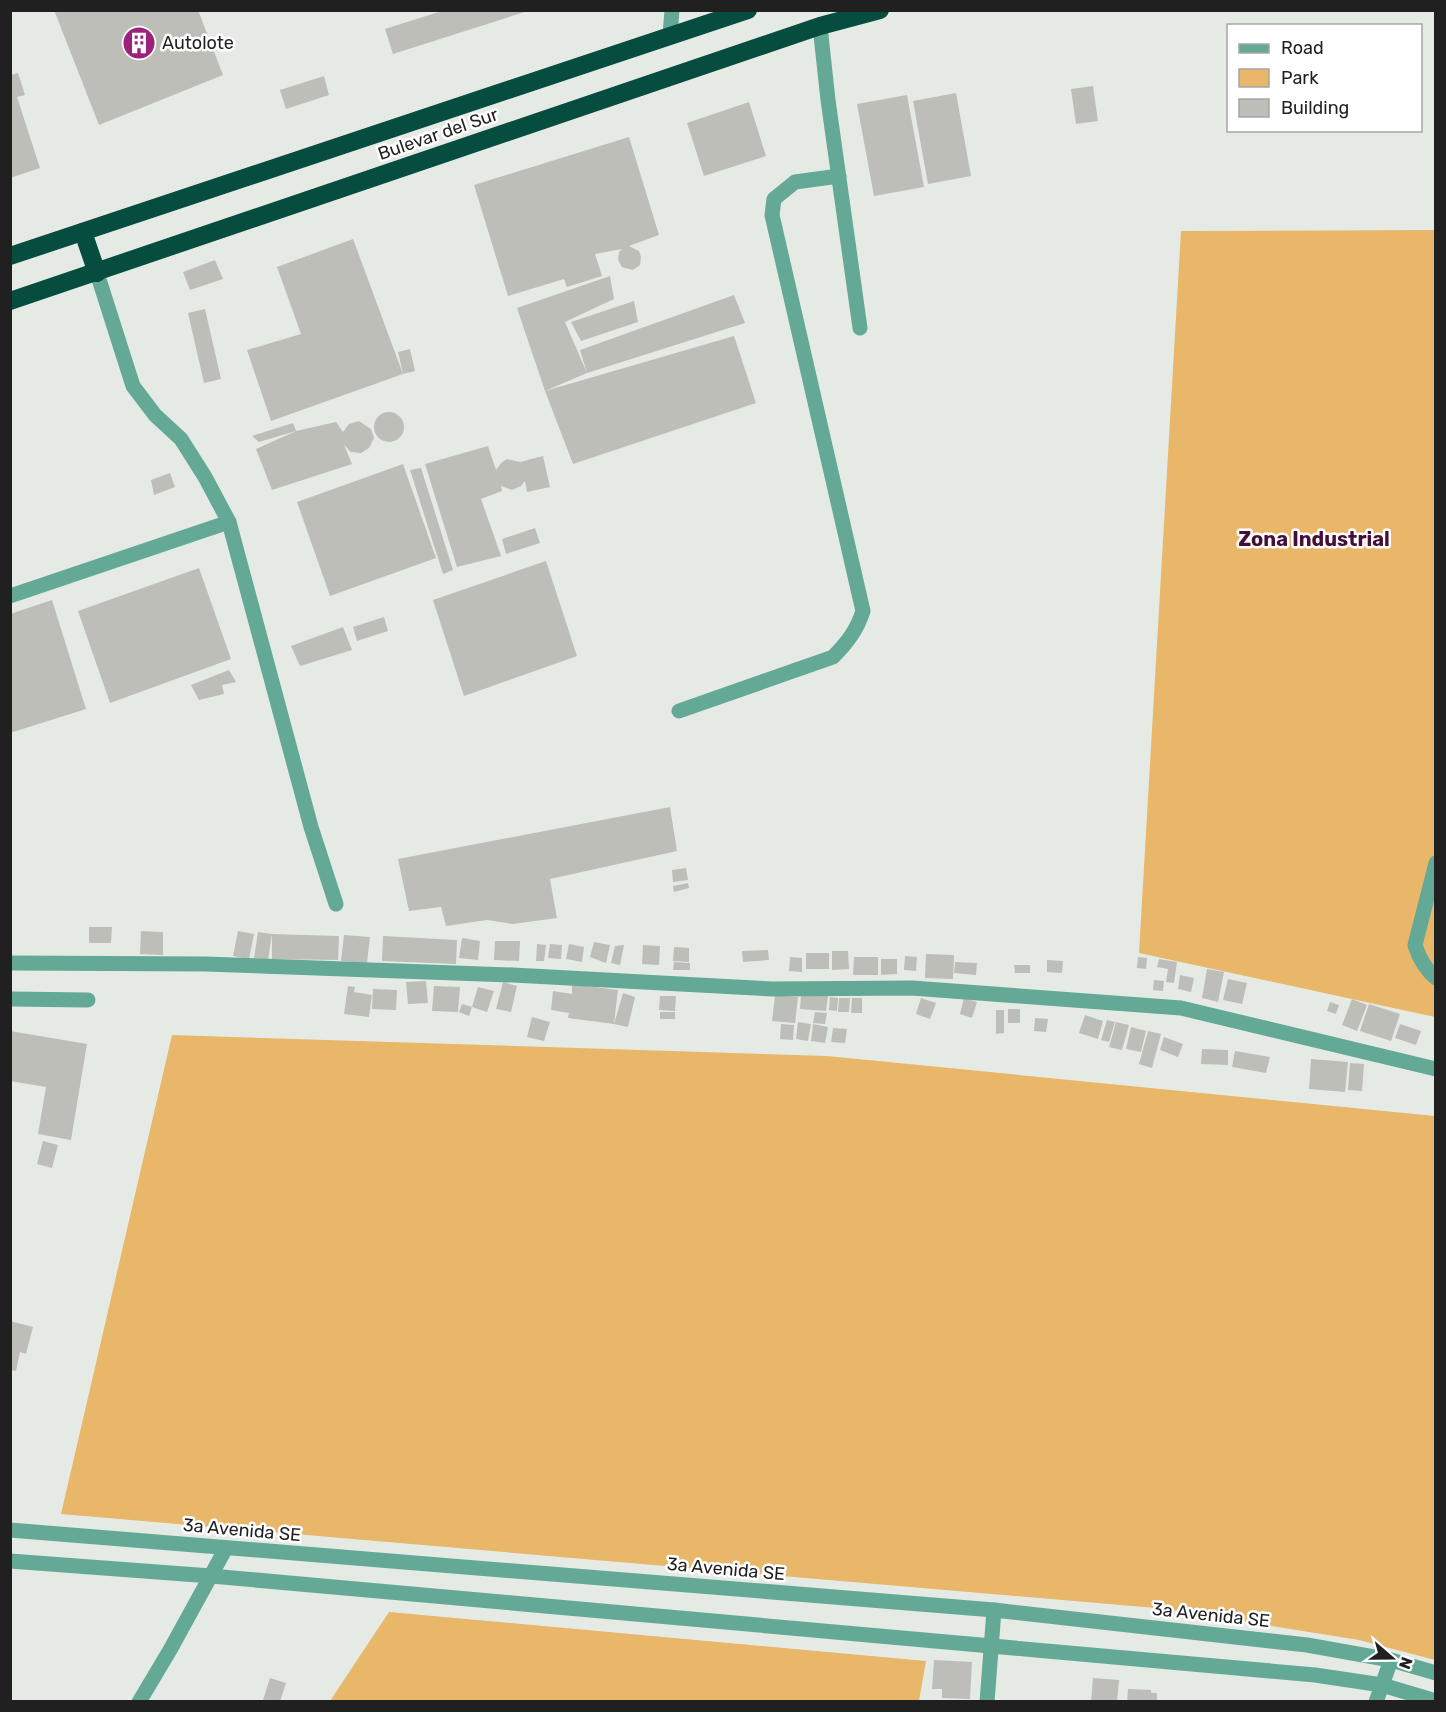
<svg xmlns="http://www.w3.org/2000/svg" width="1446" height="1712" font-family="Rubik,sans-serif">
  <rect width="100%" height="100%" fill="#e6eae5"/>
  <!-- green -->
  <g fill="#e8b769">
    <path d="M1435 230V1017L1139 953 1181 231Z"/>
    <path d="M172 1035 827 1056 1435 1116V1660L1359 1640 1167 1609 61 1514Z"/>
    <path d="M389 1612 926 1661 919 1701H330Z"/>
  </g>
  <!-- building -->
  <g fill="#bebeb8">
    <path d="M54 10H198L223 75 99 125Z"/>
    <path d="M445 10H528V11L393 54 385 29Z"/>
    <path d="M18 73 25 95 17 97 40 168 10 178V75Z"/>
    <path d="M324 76 329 95 286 109 280 90Z"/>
    <path d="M1093 86 1098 121 1076 124 1071 89Z"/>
    <path d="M956 93 971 176 928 184 913 101Z"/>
    <path d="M907 95 924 187 874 196 857 104Z"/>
    <path d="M749 102 766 156 704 176 687 123Z"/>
    <path d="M629 137 659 235 629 246 639 251 641 257 640 265 633 270 622 267 618 260 619 252 622 249 595 254 602 276 567 287 564 279 508 296 474 185Z"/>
    <path d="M353 239 403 374 271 421 247 350 301 334 277 267Z"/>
    <path d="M215 260 223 279 190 290 183 272Z"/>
    <path d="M610 276 614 299 565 322 587 373 580 350 734 295 745 323 587 373 545 391 517 308Z"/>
    <path d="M634 301 638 322 581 341 571 322Z"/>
    <path d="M205 309 221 379 204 383 188 313Z"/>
    <path d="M734 336 756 403 573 464 545 391Z"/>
    <path d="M410 349 415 371 403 374 398 352Z"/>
    <circle cx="389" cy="427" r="15"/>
    <path d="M359 421 371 429 374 438 369 448 361 453 351 452 344 445 352 464 272 490 256 449 296 431 336 422 343 432 349 424Z"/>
    <path d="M293 423 296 431 259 442 252 436Z"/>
    <path d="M488 446 496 470 502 462 507 459 520 462 543 456 550 487 527 492 525 481 521 486 512 490 501 486 502 491 481 499 501 556 457 567 425 464Z"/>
    <path d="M403 464 436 558 330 596 297 502Z"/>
    <path d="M421 468 453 570 443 574 410 470Z"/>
    <path d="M170 473 175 487 154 495 151 480Z"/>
    <path d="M535 528 540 543 506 554 502 539Z"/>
    <path d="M546 561 577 656 464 696 433 600Z"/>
    <path d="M199 568 231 659 110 703 78 611Z"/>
    <path d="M52 600 86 709 10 733V614Z"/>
    <path d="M384 617 388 631 357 641 353 627Z"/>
    <path d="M343 627 352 650 300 666 291 646Z"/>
    <path d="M229 670 236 682 222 685 224 694 199 700 191 685Z"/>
    <path d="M670 807 677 851 550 879 557 918 513 924 487 920 446 926 441 907 409 911 398 859Z"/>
    <path d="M686 868 688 880 673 882 672 870Z"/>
    <path d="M688 883 689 888 674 892 673 886Z"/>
    <path d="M89 927H112L111 943H89Z"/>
    <path d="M141 931 163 932V955L140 954Z"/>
    <path d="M238 931 254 934 249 959 233 956Z"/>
    <path d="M258 932 272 934 268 960 254 958Z"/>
    <path d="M272 934 339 936 338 960 272 959Z"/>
    <path d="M344 935 370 937 367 963 341 961Z"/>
    <path d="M383 936 457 940 456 964 382 961Z"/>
    <path d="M462 938 480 941 478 960 459 958Z"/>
    <path d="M495 941H520L519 961 494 960Z"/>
    <path d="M594 942 610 945 606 963 590 957Z"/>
    <path d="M537 944 546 945 544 961H536Z"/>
    <path d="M550 944 562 945 561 959 548 958Z"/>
    <path d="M569 944 584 947 582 962 566 959Z"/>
    <path d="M624 945 620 965 611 963 615 946Z"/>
    <path d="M643 945 660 946 659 965 642 964Z"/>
    <path d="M674 947 689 948V962L673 961Z"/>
    <path d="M768 950 769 960 743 962 742 951Z"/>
    <path d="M832 951H848L849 969 832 970Z"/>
    <rect x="806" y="953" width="23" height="16"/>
    <path d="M926 954 954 955 953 979 925 978Z"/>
    <path d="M905 956 917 957 916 971 904 970Z"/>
    <path d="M790 957 802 958V972L789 971Z"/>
    <path d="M854 957H878V975H853Z"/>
    <path d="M1138 957 1147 958 1146 969 1137 968Z"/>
    <path d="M881 959H897V974L881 975Z"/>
    <path d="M1159 959 1177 962 1174 983 1166 982 1168 969 1157 967Z"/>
    <path d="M1047 960 1063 961 1062 973 1047 972Z"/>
    <path d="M674 962 690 963V970H673Z"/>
    <path d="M955 962 977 963 976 975 954 973Z"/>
    <path d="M1014 965H1030V973H1015Z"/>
    <path d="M1207 969 1224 972 1218 1002 1202 998Z"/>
    <path d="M1180 975 1194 978 1191 992 1178 989Z"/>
    <path d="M1228 979 1247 983 1242 1004 1223 1000Z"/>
    <path d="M1154 980 1164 981 1163 991 1153 990Z"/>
    <path d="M426 981 428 1003 408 1004 406 982Z"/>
    <path d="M503 982 517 986 511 1012 496 1009Z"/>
    <path d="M572 984 618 990 614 1024 568 1018 569 1013 551 1010 553 991 572 994Z"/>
    <path d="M348 986 355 987 354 992 372 995 369 1017 344 1014Z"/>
    <path d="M434 986 460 987 458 1012 432 1011Z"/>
    <path d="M478 987 494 991 487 1012 472 1007Z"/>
    <path d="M373 989 397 990 396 1010 372 1009Z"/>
    <path d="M623 993 635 997 628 1027 614 1024Z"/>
    <path d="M801 994 828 996 826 1011 800 1009Z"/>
    <path d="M775 995 798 997 795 1023 772 1021Z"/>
    <path d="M660 996H676L675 1011 659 1010Z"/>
    <path d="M830 997 838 998 837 1011 829 1010Z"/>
    <path d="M839 998H850L849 1012H838Z"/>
    <path d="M852 998H862V1013H851Z"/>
    <path d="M921 998 936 1003 930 1019 916 1014Z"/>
    <path d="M964 998 977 1002 972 1018 960 1014Z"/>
    <path d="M1352 999 1367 1005 1357 1031 1342 1025Z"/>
    <path d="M1330 1002 1339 1005 1336 1014 1327 1011Z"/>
    <path d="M462 1004 472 1007 469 1016 459 1012Z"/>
    <path d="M1369 1004 1400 1014 1391 1041 1360 1031Z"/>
    <rect x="1008" y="1009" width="12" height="14"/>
    <path d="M996 1010H1004V1033L996 1034Z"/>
    <rect x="660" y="1012" width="15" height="7"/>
    <path d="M815 1012 827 1013 825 1024 813 1023Z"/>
    <path d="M1085 1015 1103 1021 1098 1039 1079 1033Z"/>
    <path d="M532 1017 550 1022 544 1041 527 1037Z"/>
    <path d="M1035 1018 1048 1019 1046 1032 1034 1031Z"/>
    <path d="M1107 1020 1115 1022 1109 1042 1101 1040Z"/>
    <path d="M798 1022 811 1024 808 1041 796 1039Z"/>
    <path d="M1116 1022 1129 1025 1122 1050 1109 1047Z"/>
    <path d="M781 1024 794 1025 793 1040 780 1039Z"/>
    <path d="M813 1024 828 1027 825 1043 811 1041Z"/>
    <path d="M1400 1024 1421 1031 1416 1045 1395 1038Z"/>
    <path d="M1131 1027 1146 1031 1141 1052 1126 1049Z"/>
    <path d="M833 1028 847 1029 845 1043 831 1042Z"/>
    <path d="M10 1031 87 1044 71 1140 38 1134 46 1087 10 1081Z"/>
    <path d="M1148 1031 1161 1034 1152 1068 1139 1064Z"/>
    <path d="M1164 1037 1183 1044 1178 1057 1160 1050Z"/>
    <path d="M1202 1049 1228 1050V1065L1201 1064Z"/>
    <path d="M1235 1051 1270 1057 1266 1073 1232 1067Z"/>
    <path d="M1311 1059 1348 1062 1345 1092 1309 1089Z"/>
    <path d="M1350 1063 1364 1064 1362 1091 1348 1090Z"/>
    <path d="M43 1141 58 1145 52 1168 37 1164Z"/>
    <path d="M10 1321 33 1327 26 1354 20 1352 16 1371 10 1370Z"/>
    <path d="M934 1660 972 1662 970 1699 942 1698V1689H932Z"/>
    <path d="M270 1678 286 1683 280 1702 263 1700Z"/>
    <path d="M1093 1678 1119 1680 1117 1702H1091Z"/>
    <path d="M1128 1689 1151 1690V1693H1157V1702H1127Z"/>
  </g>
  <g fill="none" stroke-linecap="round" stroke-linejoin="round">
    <!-- minor -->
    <g stroke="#63a996" stroke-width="15">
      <path d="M820 26 828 100 860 328"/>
      <path d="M670 35 672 10"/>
      <path d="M97 273 133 386 155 415 181 439 205 477 229 522 311 827 336 904"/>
      <path d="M10 596 229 522"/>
      <path d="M679 711 833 657C847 643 857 630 863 611L772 215 774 199 795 182 839 176"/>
      <path d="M1436 863 1415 945C1419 958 1425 969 1436 978"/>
      <path d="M10 963 205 964 513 975 772 989 912 988 1181 1008 1436 1069"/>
      <path d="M10 999 88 1000"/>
      <path d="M10 1530 994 1610 1307 1645 1391 1660 1436 1673"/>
      <path d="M10 1561 211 1576 1315 1675 1382 1685 1436 1701"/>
      <path d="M139 1702 170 1650 226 1548"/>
      <path d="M987 1702 994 1610"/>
      <path d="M1376 1702 1391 1660"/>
    </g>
    <!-- highway -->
    <g stroke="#074d3f" stroke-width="18">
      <path d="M83 232 97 273"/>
      <path d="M10 256 748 10"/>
      <path d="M10 301 820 26 880 10"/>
    </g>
  </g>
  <!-- icons -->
  <defs>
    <symbol id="building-disc" viewBox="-11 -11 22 22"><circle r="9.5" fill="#9a227c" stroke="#fff"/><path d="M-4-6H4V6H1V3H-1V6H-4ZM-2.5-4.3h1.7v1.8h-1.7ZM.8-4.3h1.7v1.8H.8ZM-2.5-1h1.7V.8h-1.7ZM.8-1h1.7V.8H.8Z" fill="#fff"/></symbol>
  </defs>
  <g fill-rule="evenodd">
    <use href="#building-disc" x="120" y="24" width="38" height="38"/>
  </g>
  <g text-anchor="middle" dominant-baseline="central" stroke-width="5" stroke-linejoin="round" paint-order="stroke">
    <!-- poi labels -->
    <g font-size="18" fill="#1f201f" stroke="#fff" text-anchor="start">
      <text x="162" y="43">Autolote</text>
    </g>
    <!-- street labels -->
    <g font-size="18" fill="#1f201f" stroke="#fff">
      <text transform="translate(438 134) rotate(-19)">Bulevar del Sur</text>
      <text transform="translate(242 1530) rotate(5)">3a Avenida SE</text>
      <text transform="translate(726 1569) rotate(5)">3a Avenida SE</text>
      <text transform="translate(1211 1615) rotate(6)">3a Avenida SE</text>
    </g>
    <!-- neighbourhood labels -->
    <g font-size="20" font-weight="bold" fill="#470e38" stroke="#fff">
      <text x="1314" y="539">Zona Industrial</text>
    </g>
  </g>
  <!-- border -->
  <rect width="1446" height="1712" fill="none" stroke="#1f201f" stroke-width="24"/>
  <!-- legend -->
  <rect x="1227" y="24" width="195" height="108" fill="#ffffff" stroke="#a5a6a5" stroke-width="1.5"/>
  <rect x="1239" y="44" width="30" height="9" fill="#63a996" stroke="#a5a6a5" stroke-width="1.5"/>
  <text x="1281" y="54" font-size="18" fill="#1f201f">Road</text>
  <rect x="1239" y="69" width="30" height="18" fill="#e8b769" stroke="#a5a6a5" stroke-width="1.5"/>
  <text x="1281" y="84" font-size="18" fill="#1f201f">Park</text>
  <rect x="1239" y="99" width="30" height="18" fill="#bebeb8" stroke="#a5a6a5" stroke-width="1.5"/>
  <text x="1281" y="114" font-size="18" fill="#1f201f">Building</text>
  <!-- north arrow -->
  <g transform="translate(1392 1658) rotate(110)" stroke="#ffffff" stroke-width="4.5" paint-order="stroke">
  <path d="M0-4.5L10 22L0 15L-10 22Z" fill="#1f201f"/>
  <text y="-9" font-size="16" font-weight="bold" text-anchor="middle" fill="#1f201f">N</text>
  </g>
</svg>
